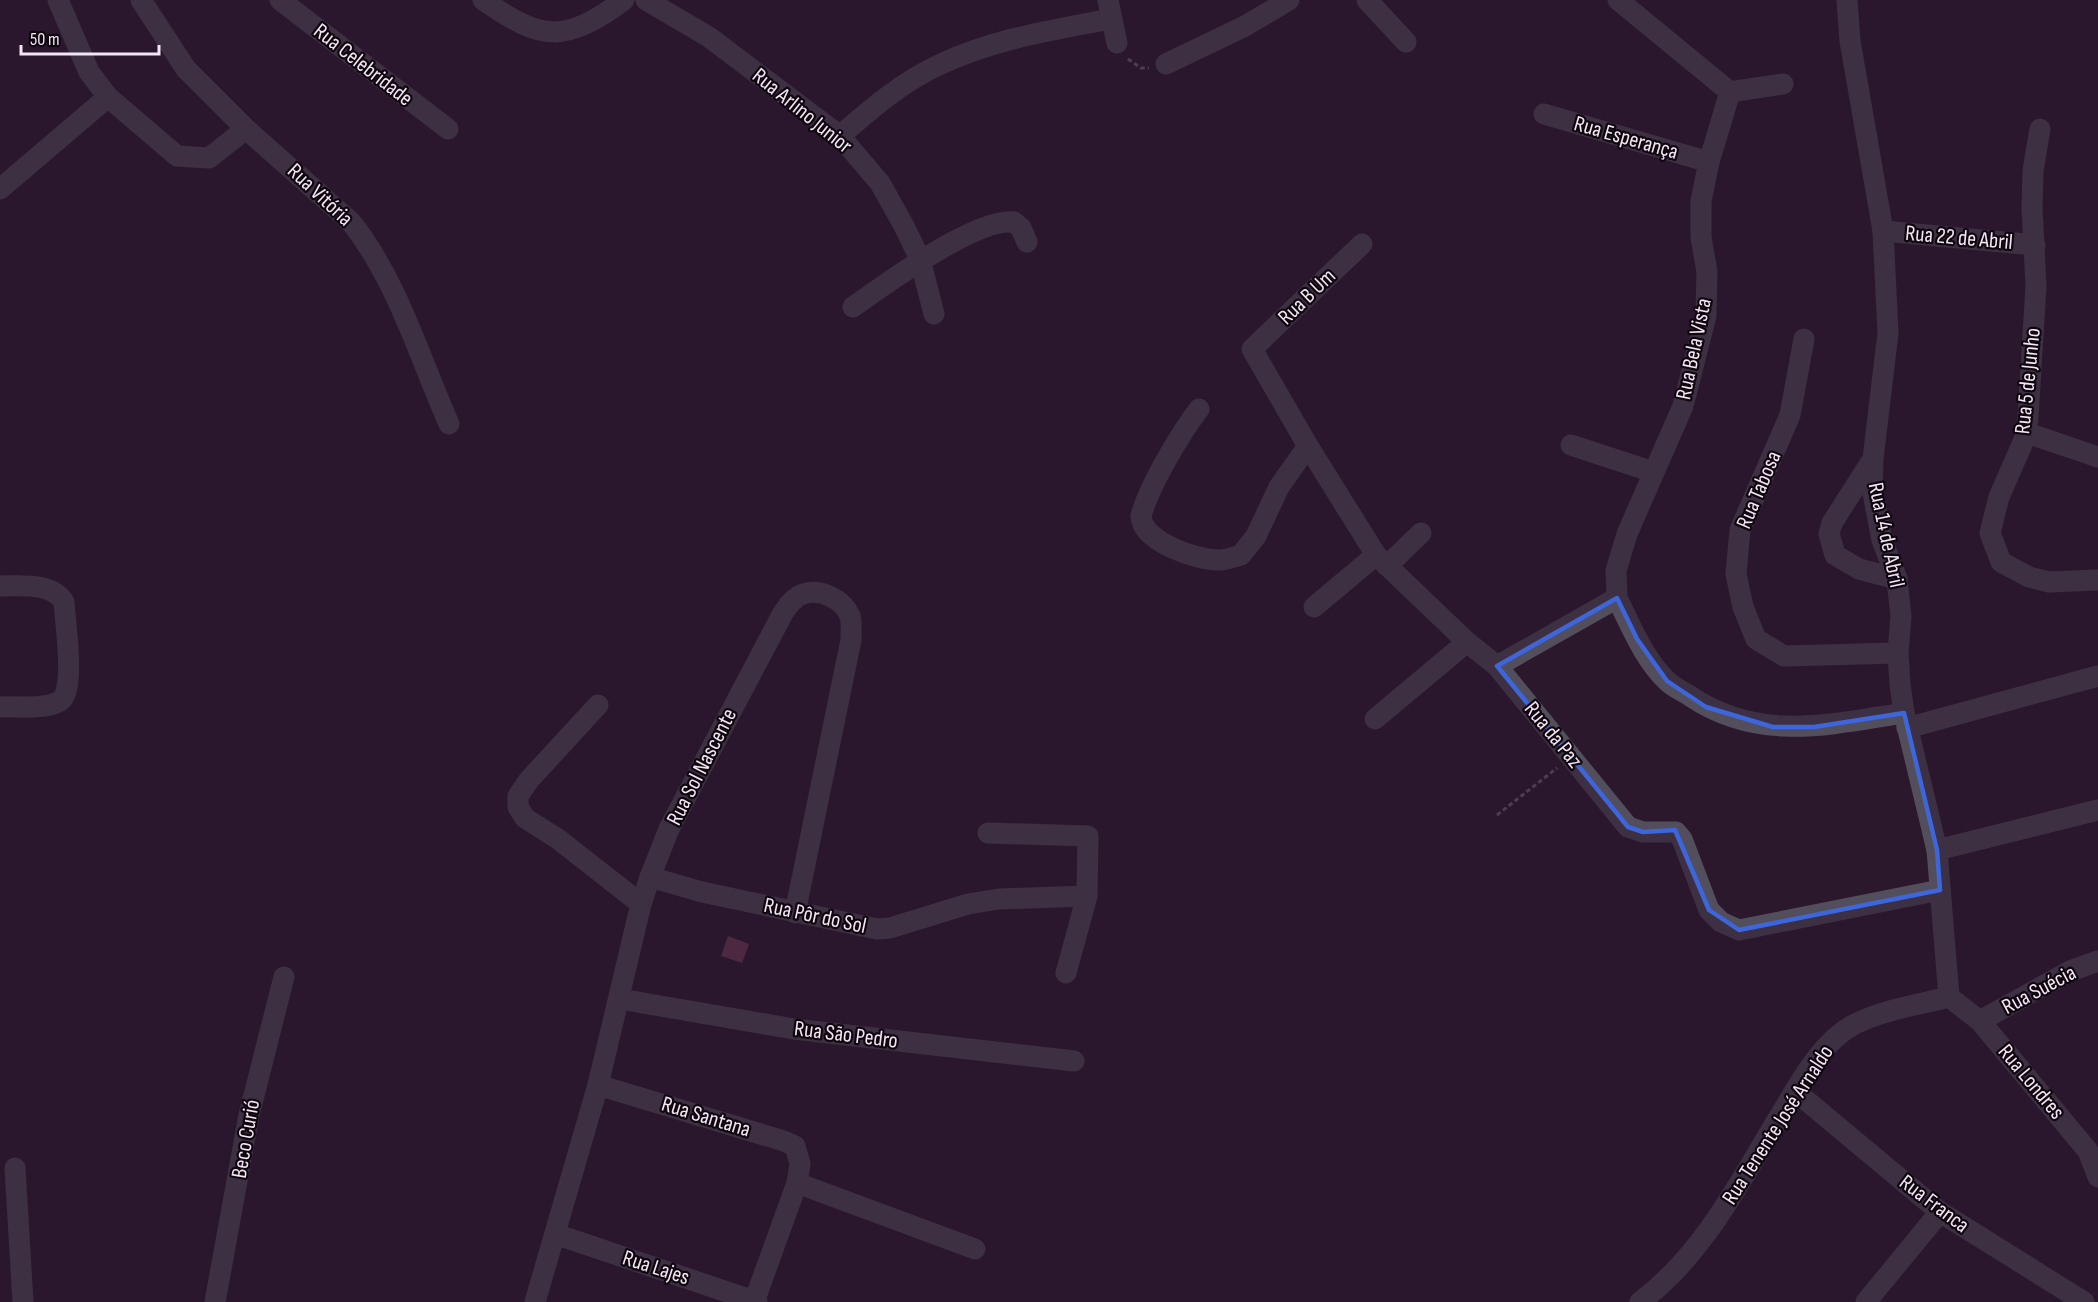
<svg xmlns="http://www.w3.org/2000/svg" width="2098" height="1302" font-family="'Sofia Sans Condensed',sans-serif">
  <rect width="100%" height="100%" fill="#2c182d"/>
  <!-- building -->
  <path fill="#743e58" d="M728 936 749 944 742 963 721 956Z"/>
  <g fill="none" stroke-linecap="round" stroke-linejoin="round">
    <!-- path -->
    <g stroke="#79687a" stroke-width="3" stroke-dasharray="4.5 3" stroke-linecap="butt">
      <path d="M1128 59 1141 68H1149"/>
      <path d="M1497 815 1557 768"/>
    </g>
    <!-- minor -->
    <g stroke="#534e5c" stroke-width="21">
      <path d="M58 0 89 72 108 97 177 156 209 158 246 129"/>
      <path d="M141 0 186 69 246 129 351 222C397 280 419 356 449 424"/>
      <path d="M280 0 448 129"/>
      <path d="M483 0C542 41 564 44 624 0"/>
      <path d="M646 0 709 37 840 136 880 183 904 226 920 259 934 314"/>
      <path d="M1108 0 1117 43"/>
      <path d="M1367 0 1406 42"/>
      <path d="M1618 0 1730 92"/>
      <path d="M1847 0 1850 41 1883 231 1888 333 1873 459 1872 488 1882 540 1897 579 1901 616 1898 653 1900 684 1904 713 1937 850 1949 997"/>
      <path d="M1166 64 1245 26 1289 0"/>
      <path d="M1544 114 1709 162"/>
      <path d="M2040 129 2033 171 2032 208 2036 286 2027 433 1999 497 1990 533 2001 562 2029 577 2049 582 2098 580"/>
      <path d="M840 136C871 109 903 81 941 64 994 39 1053 30 1110 19"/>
      <path d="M0 189 108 97"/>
      <path d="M1883 231 2035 245"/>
      <path d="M1362 244 1252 349 1308 446 1376 555 1467 642 1497 666 1628 827 1643 832H1676L1682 839 1709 910 1721 922 1739 930 1940 890"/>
      <path d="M853 307C885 284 976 218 1014 222L1021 228 1027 242"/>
      <path d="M1804 339 1790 415 1740 530 1736 574 1743 607 1756 639 1784 656 1898 653"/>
      <path d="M1199 409C1180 434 1149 486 1141 516 1142 542 1197 560 1218 560 1226 560 1234 557 1241 555L1256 536 1279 487 1308 446"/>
      <path d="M2027 433 2098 457"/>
      <path d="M1571 445 1653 472"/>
      <path d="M1871 462 1832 523 1829 534 1835 555 1859 569 1897 579"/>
      <path d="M1387 566 1421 533"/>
      <path d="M0 586C20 586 52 582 64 602 65 620 76 692 60 701 44 710 18 706 0 707"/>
      <path d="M1617 598C1631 626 1644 659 1667 681 1673 687 1682 691 1690 696 1758 742 1828 725 1904 713"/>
      <path d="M1314 607 1376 555"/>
      <path d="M1497 666 1617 598 1616 571 1627 534 1683 406 1706 316 1707 272 1701 237V201L1709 162 1730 92 1783 84"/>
      <path d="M598 705 529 780 518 796V807L525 818 558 839 641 904"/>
      <path d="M1375 719 1467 642"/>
      <path d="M1907 728 2098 676"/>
      <path d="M988 833 1088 836 1087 896 1066 973"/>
      <path d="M1937 850 2098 810"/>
      <path d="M650 877 702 892 877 929 890 928 968 904 999 899 1087 896"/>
      <path d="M1949 997 1980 1021 2088 1151 2098 1177"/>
      <path d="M620 999 794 1029 1074 1061"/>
      <path d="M1980 1021 2070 971 2098 961"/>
      <path d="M598 1085 784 1141 795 1146 800 1164 797 1183 754 1302"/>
      <path d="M1795 1091 1940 1212 2084 1302"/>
      <path d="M15 1168 23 1302"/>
      <path d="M797 1183 975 1249"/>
      <path d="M555 1234 757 1302"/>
      <path d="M215 1302 249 1115 284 977"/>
      <path d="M535 1302 598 1085 641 904 650 877 669 829 783 613C788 605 794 597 803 594 820 588 843 599 850 616 852 623 851 632 851 640L795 913"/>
      <path d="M1640 1302C1703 1255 1739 1183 1779 1117 1799 1085 1819 1044 1853 1025 1882 1010 1917 1005 1949 997"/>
      <path d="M1866 1302 1940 1212"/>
    </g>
  </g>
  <!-- marked area -->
  <path d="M0 0H2098V1302H0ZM1617 598 1637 639 1667 681 1706 707 1773 727H1814L1904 713 1937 850 1940 890 1739 930 1709 910 1675 830 1643 832 1628 827 1497 666Z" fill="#2c182d" fill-opacity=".55" fill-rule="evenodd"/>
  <path fill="none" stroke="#3d65dc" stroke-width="4.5" stroke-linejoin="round" d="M1617 598 1637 639 1667 681 1706 707 1773 727H1814L1904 713 1937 850 1940 890 1739 930 1709 910 1675 830 1643 832 1628 827 1497 666Z"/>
  <g text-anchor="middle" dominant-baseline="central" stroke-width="4.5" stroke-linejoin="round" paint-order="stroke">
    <!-- street labels -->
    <g font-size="22" fill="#f3e5f3" stroke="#0f0710">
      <text transform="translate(363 65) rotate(38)">Rua Celebridade</text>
      <text transform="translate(802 111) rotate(39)">Rua Arlino Junior</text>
      <text transform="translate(1626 138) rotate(16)">Rua Esperança</text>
      <text transform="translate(320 195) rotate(43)">Rua Vitória</text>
      <text transform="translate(1959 238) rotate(5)">Rua 22 de Abril</text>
      <text transform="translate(1307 297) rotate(-44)">Rua B Um</text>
      <text transform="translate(1694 349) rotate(-78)">Rua Bela Vista</text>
      <text transform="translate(2028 381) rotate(-84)">Rua 5 de Junho</text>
      <text transform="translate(1759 490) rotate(-67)">Rua Tabosa</text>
      <text transform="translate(1886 535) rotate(78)">Rua 14 de Abril</text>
      <text transform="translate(1553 735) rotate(51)">Rua da Paz</text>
      <text transform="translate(702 767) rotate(-63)">Rua Sol Nascente</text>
      <text transform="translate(815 916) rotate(12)">Rua Pôr do Sol</text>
      <text transform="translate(2039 990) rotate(-28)">Rua Suécia</text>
      <text transform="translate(846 1035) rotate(7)">Rua São Pedro</text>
      <text transform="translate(2031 1082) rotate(50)">Rua Londres</text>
      <text transform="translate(706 1117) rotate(17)">Rua Santana</text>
      <text transform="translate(1778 1125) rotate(-57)">Rua Tenente José Arnaldo</text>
      <text transform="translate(246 1139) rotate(-80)">Beco Curió</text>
      <text transform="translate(1934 1204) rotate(37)">Rua Franca</text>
      <text transform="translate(656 1268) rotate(18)">Rua Lajes</text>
    </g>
  </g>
  <!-- scale -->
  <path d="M21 45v9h138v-9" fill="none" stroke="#f3e5f3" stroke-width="3"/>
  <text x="30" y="45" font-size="18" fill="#f3e5f3" stroke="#0f0710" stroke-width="4.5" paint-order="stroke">50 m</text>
</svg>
